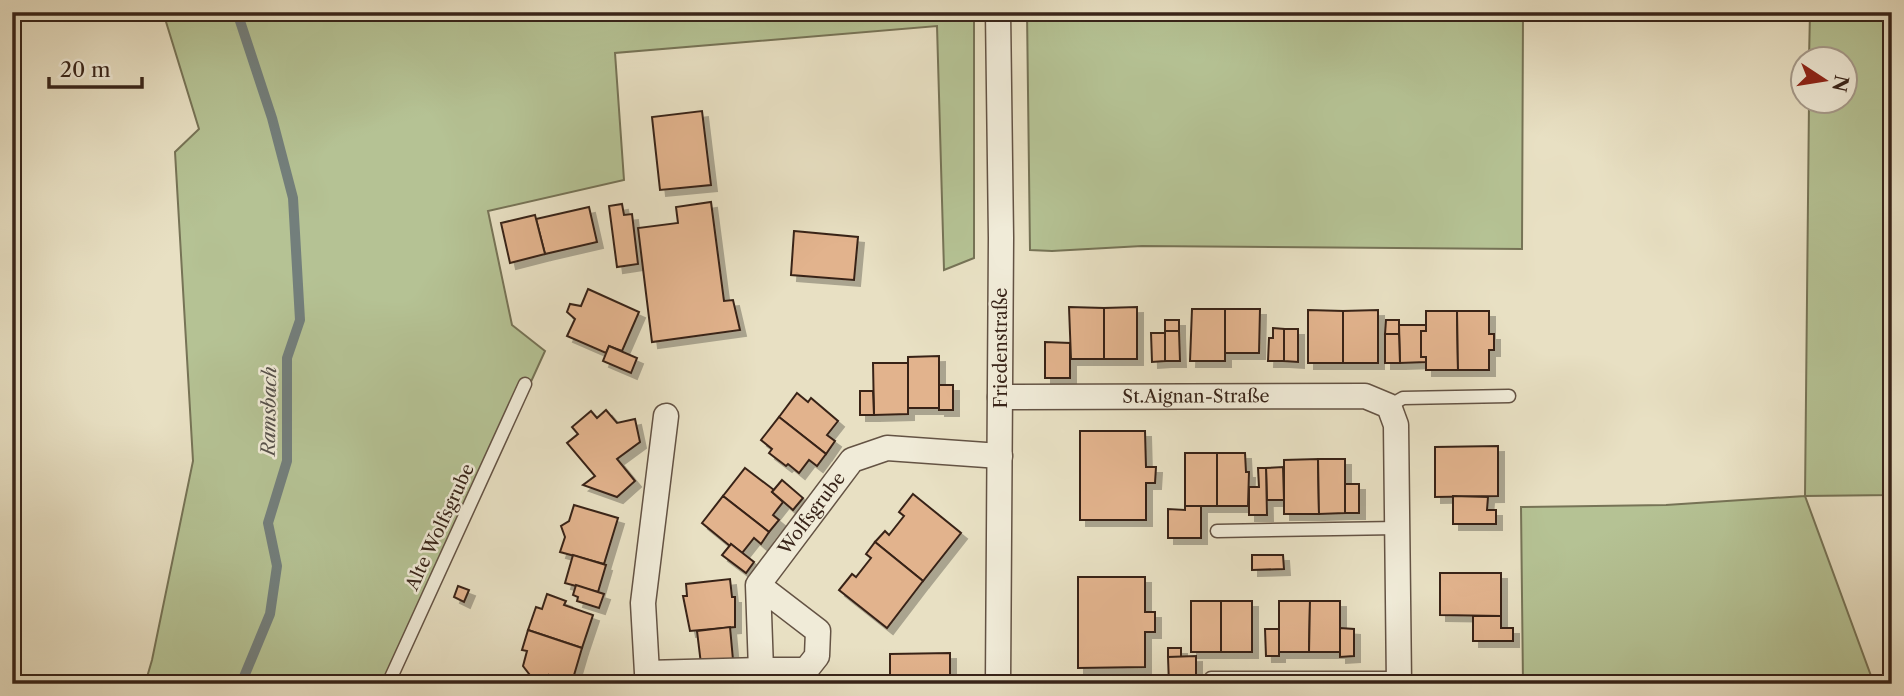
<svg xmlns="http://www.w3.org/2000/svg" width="1904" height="696" font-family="'Libre Caslon Text',serif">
  <defs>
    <filter id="shadow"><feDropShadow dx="6" dy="6" stdDeviation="0" flood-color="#0004"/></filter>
  </defs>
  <rect width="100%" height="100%" fill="#e8e0c3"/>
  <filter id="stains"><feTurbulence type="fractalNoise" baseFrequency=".00286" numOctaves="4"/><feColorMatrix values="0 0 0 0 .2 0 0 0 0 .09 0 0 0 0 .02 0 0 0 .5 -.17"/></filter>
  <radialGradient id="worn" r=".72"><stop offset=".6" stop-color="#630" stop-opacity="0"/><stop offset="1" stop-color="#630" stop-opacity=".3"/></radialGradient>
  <!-- green -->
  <g fill="#b5c294" stroke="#767356" stroke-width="2">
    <path d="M163 12H974V258L944 270 937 26 615 53 624 180 488 211 512 325 545 351 393 684H145L152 660 193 461 175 152 199 129Z"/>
    <path d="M1027 12H1523L1522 249 1142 246 1052 251 1030 250Z"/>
    <path d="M1810 12H1892V495L1805 496 1874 684H1523L1521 507 1666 505 1805 496 1809 102H1844V60L1809 59Z"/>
  </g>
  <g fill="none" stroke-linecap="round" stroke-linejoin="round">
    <!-- stream -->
    <path stroke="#737f7c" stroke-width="10" d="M237 12 272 118 293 198 300 320 287 358V461L268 523 277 566 270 614 241 684"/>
  </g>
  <!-- building -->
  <g fill="#e2b38d" stroke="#382419" stroke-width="2" filter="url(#shadow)">
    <path d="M702 111 711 185 660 190 652 117Z"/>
    <path d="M711 202 724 301 733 300 740 330 652 342 638 228 678 223 676 207Z"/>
    <path d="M622 204 624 215 632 214 638 264 617 267 609 206Z"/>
    <path d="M589 207 597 242 545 254 536 219Z"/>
    <path d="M535 215 545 254 510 263 501 223Z"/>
    <path d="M794 231 858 237 854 280 791 275Z"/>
    <path d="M588 289 639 312 622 351 609 346 606 353 567 336 575 319 567 312 570 304 581 306Z"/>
    <path d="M1069 307 1104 308V359H1071Z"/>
    <path d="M1137 307V359H1104V308Z"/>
    <path d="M1192 309H1225V361H1190Z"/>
    <path d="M1225 309H1260L1259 353H1225Z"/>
    <path d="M1308 310 1343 311V363H1308Z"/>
    <path d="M1378 310V363H1343V311Z"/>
    <path d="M1426 311H1457L1458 370H1426V357H1421V331H1426Z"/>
    <path d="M1457 311H1489V334H1494V350H1489V370H1458Z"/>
    <rect x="1165" y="320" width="14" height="11"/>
    <path d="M1386 320H1399V334H1385Z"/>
    <path d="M1399 325H1426V331H1421V357H1426V362L1400 363Z"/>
    <path d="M1273 328 1284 329V361H1268L1269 338H1273Z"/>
    <path d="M1284 329H1298V362L1284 361Z"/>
    <path d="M1165 331H1179L1180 361H1165Z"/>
    <path d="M1151 333H1165V361L1152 362Z"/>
    <path d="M1385 334H1399L1400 363H1385Z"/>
    <path d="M1045 342 1070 343V378H1045Z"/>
    <path d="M609 346 637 358 631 373 603 361Z"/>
    <path d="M939 356V408H908V357Z"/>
    <path d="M873 363H908V414L874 415Z"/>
    <rect x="939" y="385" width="14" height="25"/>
    <path d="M860 391H873L874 415H860Z"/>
    <path d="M797 393 808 402 811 398 838 421 827 435 835 441 826 454 779 417Z"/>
    <path d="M606 410 617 423 635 419 640 442 617 459 635 481 617 497 583 485 595 476 567 443 578 434 572 427 591 411 597 418Z"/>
    <path d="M779 417 826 454 817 466 809 460 799 473 788 464 786 466 769 453 772 449 761 440Z"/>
    <path d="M1080 431H1145L1146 467H1156L1155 483H1146V520H1080Z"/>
    <path d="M1498 446V496L1435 497V447Z"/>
    <rect x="1185" y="453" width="32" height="53"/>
    <path d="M1217 453H1245L1246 472H1249L1248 506H1217Z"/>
    <path d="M1318 459 1319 514H1284V460Z"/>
    <path d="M1318 459H1345V513L1319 514Z"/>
    <path d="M1283 467 1284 500H1267L1266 468Z"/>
    <path d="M745 468 774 490 772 492 783 502 773 515 779 520 769 532 723 496Z"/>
    <path d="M1258 468H1266L1267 515H1249V487H1259Z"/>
    <path d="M782 480 803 498 793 510 772 492Z"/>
    <rect x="1345" y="484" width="14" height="29"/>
    <path d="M913 494 961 533 923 581 875 542 885 531 889 535 904 516 899 512Z"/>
    <path d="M723 496 769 532 761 544 754 538 742 553 731 544 730 546 702 523Z"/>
    <path d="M1453 496 1488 497 1487 510H1496V524H1453Z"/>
    <path d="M574 505 618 518 604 564 560 552 565 537 561 526 569 521Z"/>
    <path d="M1185 506H1201V538H1168V509L1185 510Z"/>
    <path d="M875 542 923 581 887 628 839 590 852 574 856 577 871 558 866 554Z"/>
    <path d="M731 544 754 562 746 573 722 555Z"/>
    <path d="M573 555 606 565 598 592 565 583Z"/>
    <path d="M1252 555H1283L1284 569 1252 570Z"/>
    <path d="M1440 573H1501V616L1440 615Z"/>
    <path d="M1078 577H1145V612H1155V632H1145V667L1078 668Z"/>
    <path d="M730 579 732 597H735V627L690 631 683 596H687L686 584Z"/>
    <path d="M576 585 604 594 599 608 577 601 578 597 573 595Z"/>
    <path d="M458 586 469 590 464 602 454 597Z"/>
    <path d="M547 594 566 601 564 605 593 615 582 648 528 630 536 607 542 609Z"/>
    <rect x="1191" y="601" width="30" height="51"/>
    <rect x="1221" y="601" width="31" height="51"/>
    <path d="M1279 601H1310L1309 652H1279Z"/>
    <path d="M1310 601H1340V652H1309Z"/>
    <path d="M1473 616H1501V628H1513V641H1473Z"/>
    <path d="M730 627 733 660 701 664 697 631Z"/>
    <path d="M1340 628 1354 629V656L1340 657Z"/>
    <path d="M1265 629H1279V656H1266Z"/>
    <path d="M528 630 582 648 572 682 549 675 546 680 533 679 523 666 527 651 522 650Z"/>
    <rect x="1168" y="648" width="13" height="9"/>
    <path d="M950 653V684H896L897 676H890V654Z"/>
    <path d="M1196 656V684H1169L1168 657Z"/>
    <path d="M549 675 575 683V684H545Z"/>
  </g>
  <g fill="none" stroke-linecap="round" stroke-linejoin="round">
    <defs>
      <g id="lane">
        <path d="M1389 406 1403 398 1509 396"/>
        <path d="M1217 531 1398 528"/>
        <path d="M1211 678H1399"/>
        <path d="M388 684 525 384"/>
      </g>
      <g id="street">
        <path d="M998 12 1001 238 998 684"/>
        <path id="s1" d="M1000 397 1365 396 1389 406 1396 425 1399 684"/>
        <path d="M666 416 643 603 647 673 761 670"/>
        <path id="s2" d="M758 585 818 631 817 656 806 670H761L758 585 852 460 887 448 1000 456"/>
      </g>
    </defs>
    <!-- lane casing -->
    <use href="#lane" stroke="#645344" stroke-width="15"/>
    <!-- street casing -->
    <use href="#street" stroke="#645344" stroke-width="27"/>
    <!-- lane -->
    <use href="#lane" stroke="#f0ebd8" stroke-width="12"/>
    <!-- street -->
    <use href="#street" stroke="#f0ebd8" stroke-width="24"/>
  </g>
  <g text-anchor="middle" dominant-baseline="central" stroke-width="5" stroke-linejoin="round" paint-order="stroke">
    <!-- street labels -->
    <g font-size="18" fill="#382419" stroke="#f0ebd8">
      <text transform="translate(1001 348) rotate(-90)">Friedenstraße</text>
      <text stroke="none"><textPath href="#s1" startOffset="196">St.Aignan-Straße</textPath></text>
      <text stroke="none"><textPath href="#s2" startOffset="338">Wolfsgrube</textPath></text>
      <text transform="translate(440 527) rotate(-65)">Alte Wolfsgrube</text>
    </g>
    <!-- water labels -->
    <g font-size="19" font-style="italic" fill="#56514b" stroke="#f0ebd8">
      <text transform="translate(269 411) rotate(-89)">Ramsbach</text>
    </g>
  </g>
  <!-- margin -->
  <rect width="1904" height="696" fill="none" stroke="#e8e0c3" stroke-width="42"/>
  <rect x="14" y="14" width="1876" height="668" fill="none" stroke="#382419" stroke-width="3.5"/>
  <rect x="21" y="21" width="1862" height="654" fill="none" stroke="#382419" stroke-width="2"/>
  <!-- north arrow -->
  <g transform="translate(1824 80) rotate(102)"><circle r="33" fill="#f0ebd8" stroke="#a69b8c" stroke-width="2"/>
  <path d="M0-5L12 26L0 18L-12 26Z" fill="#8f2418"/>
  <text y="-10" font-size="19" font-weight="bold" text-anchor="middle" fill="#382419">N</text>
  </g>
  <!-- scale -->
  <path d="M49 77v10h93v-10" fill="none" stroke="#382419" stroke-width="3.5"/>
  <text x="60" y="77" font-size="21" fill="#382419" stroke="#f0ebd8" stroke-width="5" paint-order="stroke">20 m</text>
  <rect width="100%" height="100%" filter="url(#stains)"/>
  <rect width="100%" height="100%" fill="url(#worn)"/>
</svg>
